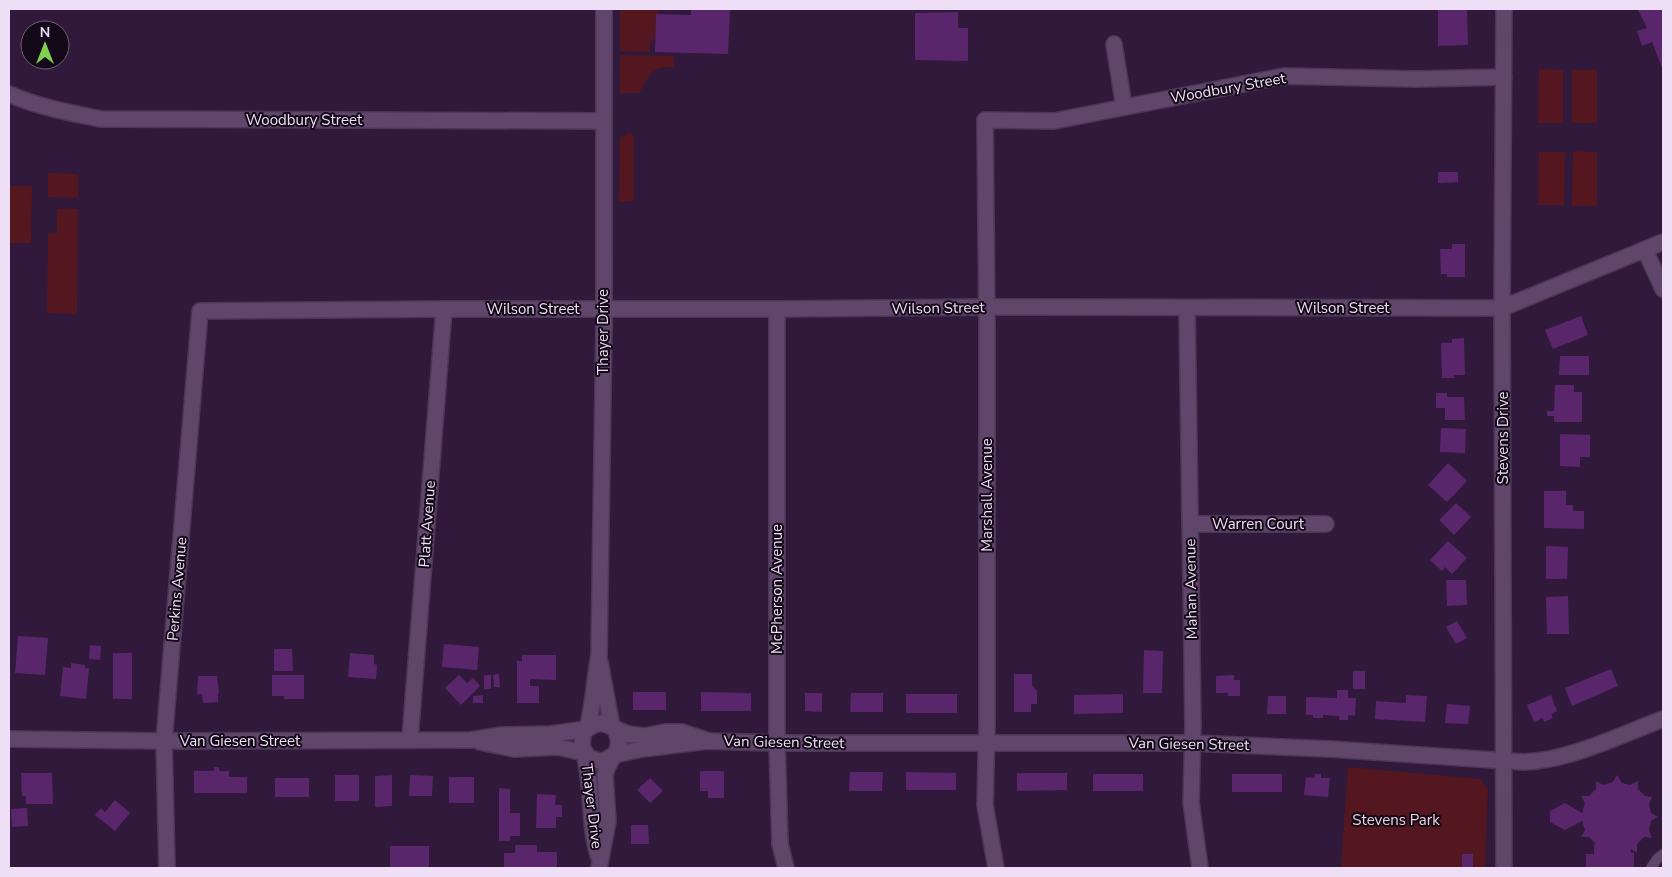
<svg xmlns="http://www.w3.org/2000/svg" width="1672" height="877" font-family="'Nunito Sans',sans-serif">
  <rect width="100%" height="100%" fill="#31193b"/>
  <!-- green -->
  <g fill="#541720">
    <path d="M620 9H659V14H656L655 38 650 42V52L620 51Z"/>
    <path d="M620 55 674 56V67C650 67 651 74 639 93H620Z"/>
    <path d="M1539 69 1563 70V123H1538Z"/>
    <rect x="1572" y="70" width="25" height="53"/>
    <path d="M629 133 632 134 634 137V199L633 201 619 202 620 138Z"/>
    <path d="M1573 151 1597 152V206H1572Z"/>
    <path d="M1539 152H1565L1564 205H1538Z"/>
    <path d="M48 173 78 174V198L48 197Z"/>
    <path d="M9 186H32L31 243H9Z"/>
    <path d="M57 209H78L77 314 47 313 48 233H57Z"/>
    <path d="M1348 767 1480 779 1488 789 1485 868H1338H1341Z"/>
  </g>
  <!-- building -->
  <g fill="#59266c">
    <path d="M691 9H730L728 54 655 52 656 14 691 15Z"/>
    <path d="M1438 9H1467L1468 45 1438 46Z"/>
    <path d="M1640 9H1663V70L1652 42 1642 46 1637 31 1647 28 1638 10Z"/>
    <path d="M958 12V28H968V61L915 60V13Z"/>
    <path d="M1438 172H1458V182L1438 183Z"/>
    <path d="M1452 244H1465V277H1447V274H1441L1440 249H1452Z"/>
    <path d="M1581 316 1588 335 1553 349 1545 330Z"/>
    <path d="M1464 338 1465 375H1454V378H1442L1441 343H1452V339Z"/>
    <path d="M1560 356H1589V375H1559Z"/>
    <path d="M1555 385H1574V392H1582V422H1554V416H1547V411H1554Z"/>
    <path d="M1436 393H1447V397H1464L1465 420H1445V408H1436Z"/>
    <path d="M1441 428 1466 429 1465 453 1440 452Z"/>
    <path d="M1560 434 1590 435V457H1580V467L1560 466Z"/>
    <path d="M1448 463 1467 481 1447 502 1428 485Z"/>
    <path d="M1544 491H1566V505H1573V511H1584V529L1544 528Z"/>
    <path d="M1456 503 1471 517 1454 535 1439 520Z"/>
    <path d="M1448 541 1467 558 1452 574 1445 567 1442 571 1430 560Z"/>
    <path d="M1546 546 1568 547 1567 579H1546Z"/>
    <path d="M1446 580H1466L1467 605 1447 606Z"/>
    <path d="M1568 596 1569 634H1547L1546 597Z"/>
    <path d="M1457 621 1467 638 1456 644 1446 627Z"/>
    <path d="M18 636 48 638 45 675 15 673Z"/>
    <path d="M444 644 479 647 477 670 442 667Z"/>
    <path d="M90 645 101 646 100 660 89 659Z"/>
    <path d="M274 649H292L293 671H274Z"/>
    <path d="M1144 650 1163 651 1162 693H1143Z"/>
    <rect x="113" y="653" width="19" height="46"/>
    <path d="M350 653 374 655V664L377 665 376 679 348 677Z"/>
    <path d="M522 655H556V680L530 679V686H539V703H517V661H522Z"/>
    <path d="M71 663 85 665V668H89L86 699 60 696 63 667 71 668Z"/>
    <path d="M1611 669 1618 686 1572 706 1565 688Z"/>
    <rect x="1353" y="671" width="12" height="18"/>
    <path d="M499 674 500 687H494L493 675Z"/>
    <path d="M1014 674H1032V685L1037 691V704H1031V712H1014Z"/>
    <path d="M272 675H304V699H284V696H272Z"/>
    <path d="M459 675 467 683 473 678 480 686 461 705 445 688Z"/>
    <rect x="484" y="675" width="7" height="14"/>
    <path d="M1234 675V680H1240V696H1228V693H1216V676Z"/>
    <path d="M198 676H217L219 693H218V702L203 703 202 694H197Z"/>
    <path d="M1337 690H1348V698H1356L1355 716 1348 715V720H1339V716L1323 715V718H1313V715H1306V697L1337 698Z"/>
    <rect x="633" y="692" width="33" height="18"/>
    <path d="M701 692 751 693V711H701Z"/>
    <path d="M805 693H822V712L805 711Z"/>
    <path d="M851 693H883V712H850Z"/>
    <rect x="906" y="694" width="51" height="19"/>
    <path d="M1123 694V713L1074 714V695Z"/>
    <path d="M483 695V703H473V696Z"/>
    <path d="M1406 695 1427 696 1425 722 1375 719 1376 701 1406 703Z"/>
    <path d="M1551 695 1557 711 1551 714 1553 718 1544 722 1543 718 1534 722 1527 705Z"/>
    <path d="M1268 696H1286V714H1267Z"/>
    <path d="M1447 704 1470 706 1468 724 1445 723Z"/>
    <path d="M214 767H219V771H229V777H247V793H194V771H214Z"/>
    <path d="M700 771H724V798H708V791H700Z"/>
    <path d="M850 772H883L882 791H849Z"/>
    <path d="M906 772 956 773V790H906Z"/>
    <path d="M21 773H52L53 804H26V796H22Z"/>
    <path d="M1017 773H1067V790L1017 791Z"/>
    <rect x="1093" y="774" width="50" height="17"/>
    <rect x="1232" y="774" width="50" height="18"/>
    <path d="M1315 774H1321V778H1330L1328 797 1304 795 1306 777 1314 778Z"/>
    <rect x="335" y="775" width="24" height="26"/>
    <path d="M392 775V806L375 807V776Z"/>
    <path d="M410 775 433 776 432 796H409Z"/>
    <path d="M1617 775 1622 783 1630 785 1638 781V789L1645 796 1652 797 1649 804 1651 813 1658 817 1651 821 1649 830 1652 838 1644 837 1637 844V853L1631 849V853H1634V867H1586V854H1594V844H1596L1589 837H1581L1585 830 1582 821 1565 830 1550 822V811L1565 803 1582 813 1585 803 1581 796H1589L1596 789V781L1603 785 1613 782Z"/>
    <rect x="449" y="777" width="25" height="26"/>
    <rect x="275" y="778" width="34" height="19"/>
    <path d="M650 778 663 791 650 803 637 790Z"/>
    <path d="M499 788 510 789V813H520V836H510V841H499Z"/>
    <path d="M537 794 556 795 555 805H562V817H556V828H536Z"/>
    <path d="M115 800 130 813 115 831 95 815 101 808 105 812Z"/>
    <path d="M27 808 28 826 12 827 11 809Z"/>
    <path d="M631 825H648L649 844H631Z"/>
    <path d="M515 845H537V852H557V868H504V853H515Z"/>
    <path d="M390 846H429V868L390 867Z"/>
    <rect x="1462" y="854" width="11" height="14"/>
  </g>
  <g fill="none" stroke-linecap="round" stroke-linejoin="round">
    <defs>
      <path id="lane" d="M1651 868 1657 859 1663 854"/>
      <g id="street">
        <path d="M1114 44 1124 107"/>
        <path d="M9 94C38 107 70 113 101 119L603 121"/>
        <path d="M1187 308 1193 726 1191 802 1200 868"/>
        <path d="M777 309V743L780 844 786 868"/>
        <path d="M1190 524H1326"/>
        <path d="M410 739 444 309"/>
        <path d="M167 868 164 741 200 311 444 309H777L987 307 1502 308"/>
        <path d="M996 868 985 805 987 725V324L985 120 1054 121 1284 76 1416 79 1504 77"/>
      </g>
      <g id="secondary">
        <path d="M1645 250 1663 289"/>
        <path d="M1502 308 1663 242"/>
        <path d="M600 662 612 727 628 734 644 736 665 732H682L706 740"/>
        <path d="M587 729C594 704 594 680 599 655L604 326V9"/>
        <path d="M9 739 164 741 471 740 502 735 551 734 587 729"/>
        <path d="M480 742 514 749 558 747 584 753C593 786 588 822 598 855"/>
        <path d="M599 868 608 821 605 776 607 768 614 755 617 751 619 742 616 731 612 727 602 723 596 724 587 729 583 734 582 747 588 757 599 761H604L614 755 642 749 707 741 777 743H1192L1330 749 1523 762C1568 761 1621 735 1663 719"/>
        <path d="M1504 868 1502 308 1504 9"/>
      </g>
    </defs>
    <!-- lane casing -->
    <use href="#lane" stroke="#4c3855" stroke-width="11"/>
    <!-- street casing -->
    <use href="#street" stroke="#4c3855" stroke-width="18"/>
    <!-- secondary casing -->
    <use href="#secondary" stroke="#4c3855" stroke-width="18"/>
    <!-- lane -->
    <use href="#lane" stroke="#61466c" stroke-width="9"/>
    <!-- street -->
    <use href="#street" stroke="#61466c" stroke-width="15"/>
    <!-- secondary -->
    <use href="#secondary" stroke="#61466c" stroke-width="15"/>
  </g>
  <g text-anchor="middle" dominant-baseline="central" stroke-width="4" stroke-linejoin="round" paint-order="stroke">
    <!-- street labels -->
    <g font-size="15" fill="#efdff6" stroke="#140918">
      <text transform="translate(1228 88) rotate(-10)">Woodbury Street</text>
      <text x="304" y="120">Woodbury Street</text>
      <text transform="translate(938 308) rotate(-1)">Wilson Street</text>
      <text x="1343" y="308">Wilson Street</text>
      <text x="533" y="309">Wilson Street</text>
      <text transform="translate(603 332) rotate(-90)">Thayer Drive</text>
      <text transform="translate(1503 438) rotate(-90)">Stevens Drive</text>
      <text transform="translate(987 495) rotate(-90)">Marshall Avenue</text>
      <text transform="translate(427 524) rotate(-86)">Platt Avenue</text>
      <text x="1258" y="524">Warren Court</text>
      <text transform="translate(177 589) rotate(-85)">Perkins Avenue</text>
      <text transform="translate(777 589) rotate(-90)">McPherson Avenue</text>
      <text transform="translate(1191 589) rotate(-91)">Mahan Avenue</text>
      <text x="240" y="741">Van Giesen Street</text>
      <text transform="translate(784 742) rotate(1)">Van Giesen Street</text>
      <text transform="translate(1189 744) rotate(1)">Van Giesen Street</text>
      <text transform="translate(592 806) rotate(83)">Thayer Drive</text>
    </g>
    <!-- park labels -->
    <g font-size="15" fill="#eed3d4" stroke="#140918">
      <text x="1396" y="820">Stevens Park</text>
    </g>
  </g>
  <!-- border -->
  <rect width="1672" height="877" fill="none" stroke="#efdff6" stroke-width="20"/>
  <!-- north arrow -->
  <g transform="translate(45 45)"><circle r="24" fill="#140918" stroke="#6c5f71"/>
  <path d="M0-4L9 19L0 12L-9 19Z" fill="#81d050"/>
  <text y="-8" font-size="14" font-weight="bold" text-anchor="middle" fill="#efdff6">N</text>
  </g>
</svg>
